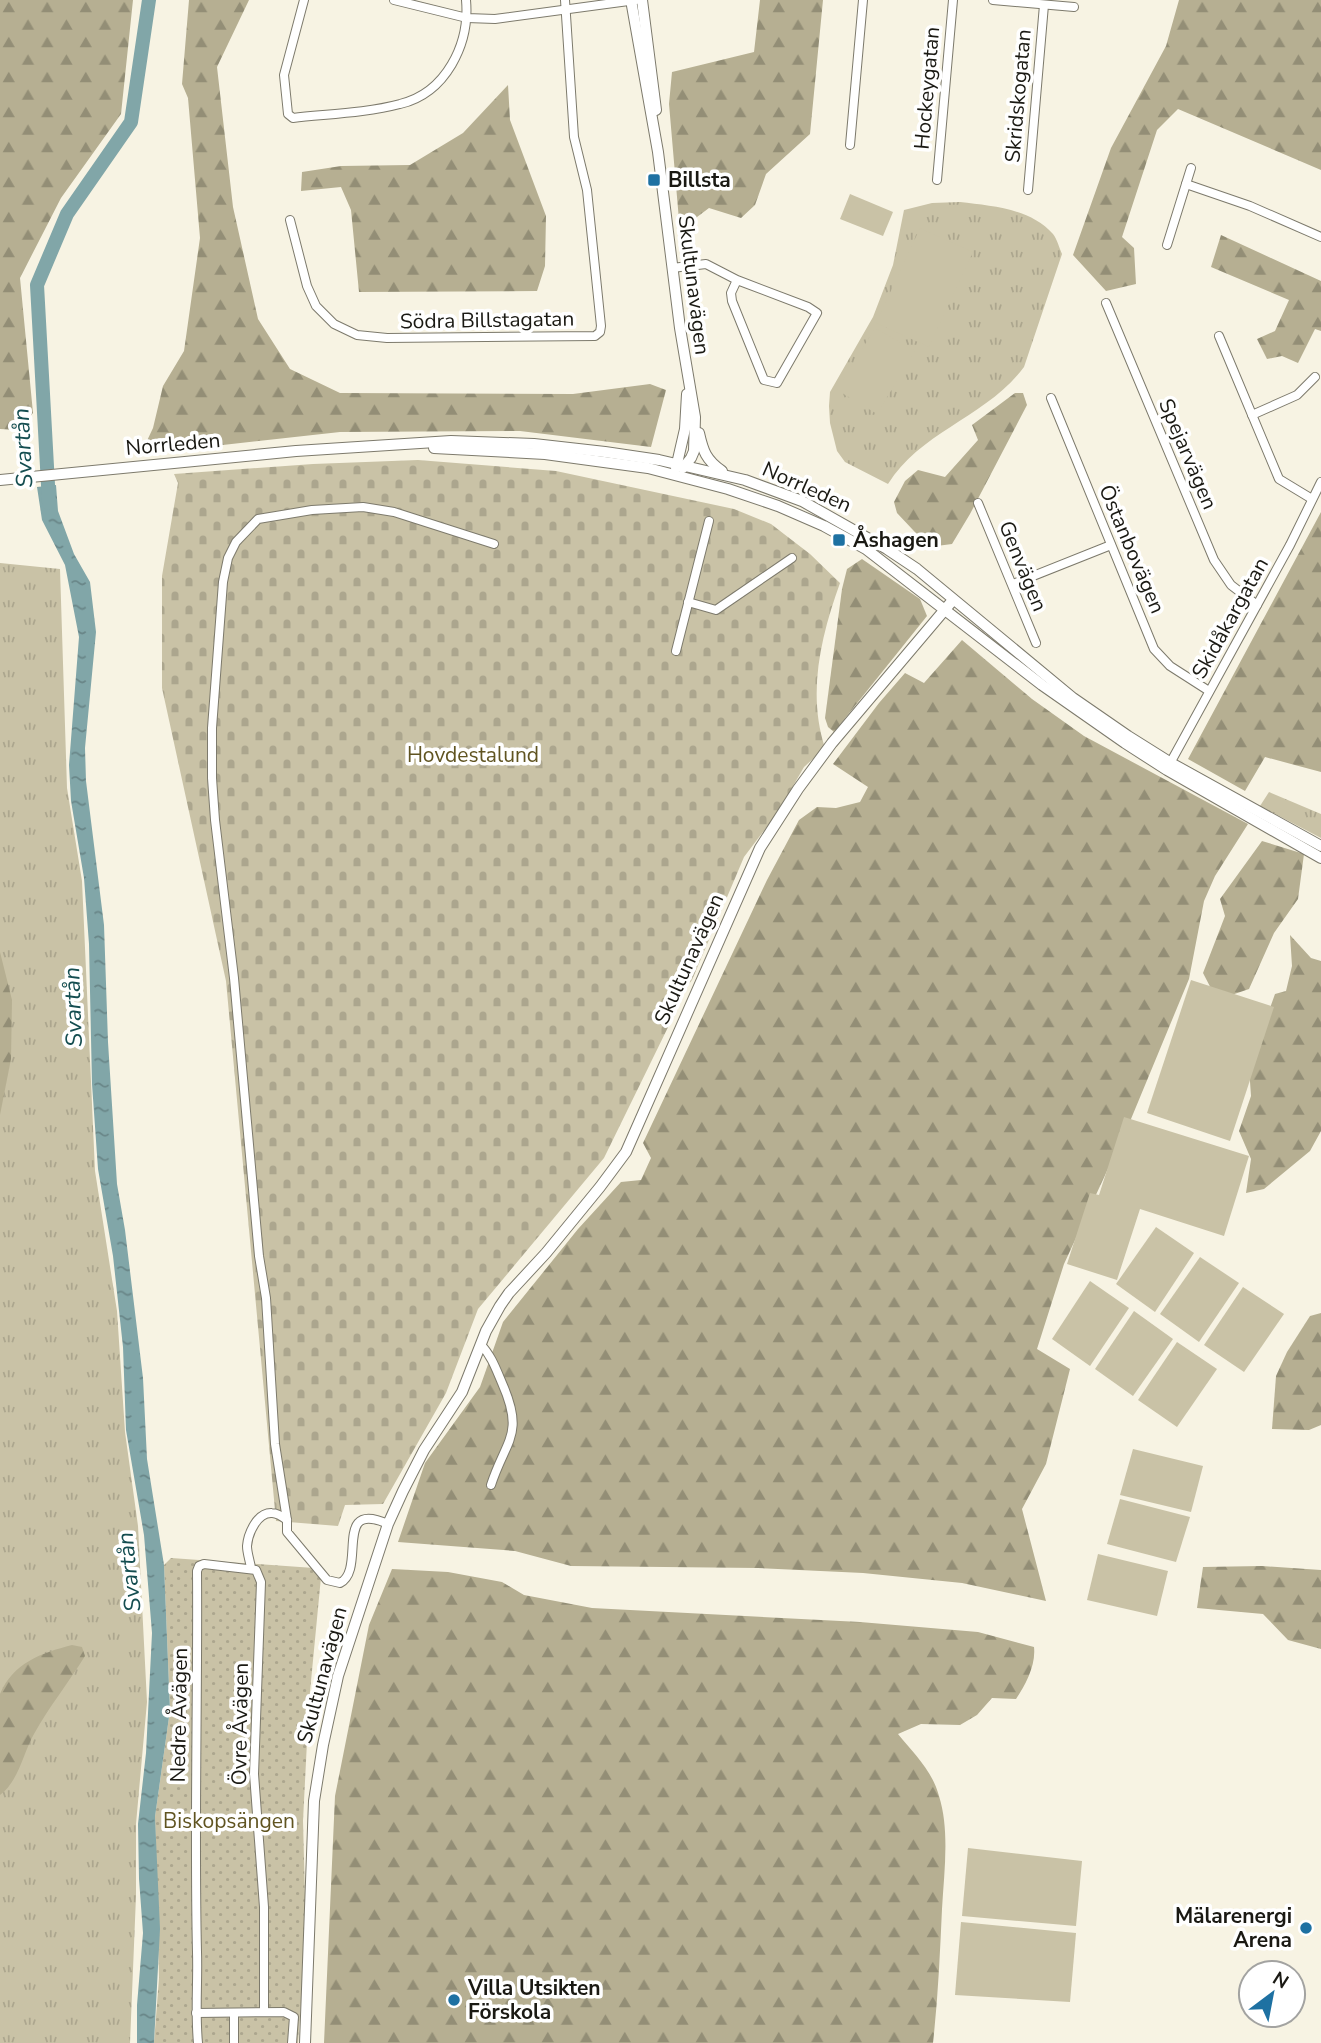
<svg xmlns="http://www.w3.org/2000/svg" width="1321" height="2043" font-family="'Nunito Sans',sans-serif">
  <defs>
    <pattern id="grass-tufts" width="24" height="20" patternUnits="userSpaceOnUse" patternTransform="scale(1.75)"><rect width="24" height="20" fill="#c9c2a6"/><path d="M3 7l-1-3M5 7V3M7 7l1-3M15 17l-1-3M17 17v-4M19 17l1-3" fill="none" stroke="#aca68e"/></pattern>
    <pattern id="forest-firs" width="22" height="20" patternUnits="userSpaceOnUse" patternTransform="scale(1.75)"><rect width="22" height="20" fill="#b6af92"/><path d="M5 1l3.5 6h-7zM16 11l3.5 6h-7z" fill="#938e76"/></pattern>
    <pattern id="cemetery-stones" width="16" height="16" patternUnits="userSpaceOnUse" patternTransform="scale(1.75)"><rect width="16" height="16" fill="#c9c2a6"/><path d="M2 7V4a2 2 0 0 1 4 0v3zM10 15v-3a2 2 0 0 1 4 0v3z" fill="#aca68e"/></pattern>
    <pattern id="garden-dots" width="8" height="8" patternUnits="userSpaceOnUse" patternTransform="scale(1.75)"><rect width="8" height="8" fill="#c9c2a6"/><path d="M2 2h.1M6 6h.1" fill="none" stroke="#aca68e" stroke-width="1.8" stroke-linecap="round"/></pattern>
    <pattern id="water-ripples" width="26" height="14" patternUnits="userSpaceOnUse" patternTransform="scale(1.75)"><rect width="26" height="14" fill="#81a6a8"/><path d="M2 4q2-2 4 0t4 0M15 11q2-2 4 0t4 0" fill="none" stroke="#698688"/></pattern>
  </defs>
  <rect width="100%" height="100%" fill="#f7f3e3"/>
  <!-- grass -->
  <g fill="url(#grass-tufts)">
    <path d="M960 202C992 206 1030 208 1053 234 1057 239 1059 247 1062 254L1024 367C987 417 921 431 888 484L845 462 837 451 830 423 829 406 830 392 873 317 893 265 904 210 932 203Z"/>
    <path d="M0 563 60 569 67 788 82 881 95 1171 117 1311 125 1432 138 1526 147 1702 136 1824V1896L130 2043H0Z"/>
    <path d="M1269 792 1321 814V838L1260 806Z"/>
  </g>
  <!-- forest -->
  <g fill="url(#forest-firs)">
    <path d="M0 0H133L121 114 61 198 20 278 33 413 17 430 0 429Z"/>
    <path d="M189 0H249L217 67 233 207 258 319 290 369 340 393 573 394 650 384 666 390 651 447 520 431 340 432 196 448 145 445 153 428 163 386 184 351 200 238 188 98 182 84Z"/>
    <path d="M760 0H823L810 134 766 174 755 205 741 218 709 208 697 217 682 255 669 104 672 72 754 52Z"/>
    <path d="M1179 0H1321V170L1178 109 1157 130 1122 237 1134 248 1136 284 1106 291 1073 255 1111 148 1166 46Z"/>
    <path d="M508 85 510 120 546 216 545 266 537 291 359 292 351 210 341 187 301 191 302 172 341 166 410 165 463 133Z"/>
    <path d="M1221 235 1321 281V331L1315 329 1298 363 1282 356 1267 359 1257 339 1275 331 1289 300 1211 267Z"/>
    <path d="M1015 393H1023L1027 405 970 514 952 544 929 547 897 513 894 502 905 481 918 470 945 477 978 440 972 425Z"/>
    <path d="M1321 512V772L1265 757 1245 791 1188 759Z"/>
    <path d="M862 559 920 599 927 616 834 732 828 727 825 718 842 589 847 569Z"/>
    <path d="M962 640 1032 699 1084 736 1248 824 1215 876 1204 901 1189 979 1131 1119 1064 1264 1037 1349 1070 1369 1046 1464 1022 1509 1046 1601 962 1583 863 1573 758 1568 571 1566 515 1551 398 1542 425 1463 480 1387 503 1322 578 1229 621 1182 641 1180 651 1158 643 1143 767 880 799 820 817 807 836 808 860 802 868 787 833 764 879 703 905 673 924 683Z"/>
    <path d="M1262 841 1304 854 1298 899 1274 933 1249 989 1217 1000 1203 973 1225 916 1220 899Z"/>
    <path d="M1290 935 1311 958 1321 961V1131L1310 1151 1264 1189 1246 1193 1251 1159 1239 1131 1251 1096 1249 1067 1275 994 1286 991 1292 966Z"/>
    <path d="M0 952 12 1000 11 1059 0 1115Z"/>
    <path d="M1321 1313V1425L1309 1430 1272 1429 1276 1376 1287 1352 1310 1316Z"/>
    <path d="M1262 1566 1321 1570V1649L1288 1640 1263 1614 1197 1608 1203 1567Z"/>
    <path d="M392 1569 448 1572 502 1582 524 1595 592 1608 860 1622 978 1632 1034 1647C1036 1665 1026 1684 1016 1699L992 1698 977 1715 960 1725 921 1724 898 1734C914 1754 932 1770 939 1796 950 1831 944 1873 942 1909 940 1954 938 1998 933 2043H324L335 1796 369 1625Z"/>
    <path d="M72 1645 82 1647 85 1656C69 1682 49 1707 34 1734 23 1753 19 1781 0 1795V1694C13 1663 41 1653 72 1645Z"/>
  </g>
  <!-- cemetery -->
  <path fill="url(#cemetery-stones)" d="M418 460 556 471 734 509 771 524 810 554 840 583C821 636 807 693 825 748L804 767 778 812 744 857 692 980 683 992 674 1015 604 1158 478 1309 446 1393 383 1504 345 1505 338 1526 276 1521 226 981 162 688V576L178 483 174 474 313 464Z"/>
  <!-- garden -->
  <path fill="url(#garden-dots)" d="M171 1558 314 1568 321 1577 309 1702 303 1821 306 1935 298 2043H154L159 1978 155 1817 170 1710 164 1565Z"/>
  <!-- pitch -->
  <g fill="#c9c2a6">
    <path d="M850 194 893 212 883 236 840 219Z"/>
    <path d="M920 228 973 252 929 347 876 323Z"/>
    <path d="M875 328 915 351 877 414 837 390Z"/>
    <path d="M1191 980 1274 1007 1230 1141 1147 1113Z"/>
    <path d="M1124 1117 1249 1156 1224 1236 1140 1209 1117 1280 1067 1264 1090 1193 1099 1195Z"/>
    <path d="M1156 1227 1194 1253 1155 1312 1116 1284Z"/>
    <path d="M1200 1257 1239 1283 1199 1342 1160 1314Z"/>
    <path d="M1090 1281 1129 1308 1090 1366 1052 1339Z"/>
    <path d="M1243 1287 1284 1314 1244 1372 1204 1345Z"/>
    <path d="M1134 1311 1173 1339 1133 1396 1095 1369Z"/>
    <path d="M1177 1342 1217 1369 1177 1427 1138 1400Z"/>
    <path d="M1133 1449 1203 1466 1191 1512 1120 1495Z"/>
    <path d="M1120 1499 1190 1517 1176 1562 1107 1544Z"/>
    <path d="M1098 1554 1168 1571 1157 1616 1087 1600Z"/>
    <path d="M968 1848 1082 1861 1076 1926 962 1916Z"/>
    <path d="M961 1922 1076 1933 1070 2002 955 1995Z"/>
  </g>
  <!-- water -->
  <path fill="url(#water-ripples)" d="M56 485 58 511 74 554 90 582 96 632 85 748 86 781 104 925 108 1042 117 1184 125 1230 143 1378 147 1459 164 1565 170 1710 155 1817 160 1929 154 2043H137V2005L143 1933 139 1879 138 1824 146 1753 152 1633 144 1535 126 1430 123 1347 113 1256 98 1169 92 1084 89 944 84 878 71 801 69 765 79 637 65 565 42 520 37 487Z"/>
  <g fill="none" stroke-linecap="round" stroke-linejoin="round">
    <!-- river -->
    <path stroke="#81a6a8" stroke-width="14" d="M49 503 37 285 67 214 131 122 149 0"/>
    <defs>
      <g id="street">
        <path d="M304 0 284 75 288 114 293 118C328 114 366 113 400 104 446 93 470 44 466 0"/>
        <path d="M394 0 467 18 495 19 636 0"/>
        <path d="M993 0 1074 7"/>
        <path d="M850 145 863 0"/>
        <path d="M937 180 953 0"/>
        <path d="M1186 184 1250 206 1321 237"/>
        <path d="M1028 190 1044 5"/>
        <path d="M290 220 307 286 316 306 334 324 357 335 387 338 595 336 600 332 601 326 587 190 574 137 565 0"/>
        <path d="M1167 245 1191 168"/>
        <path d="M672 268 706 264 737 280 731 293 732 301 764 380 777 383 817 313 808 307 737 280"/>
        <path d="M1106 303 1214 560 1231 585 1257 605"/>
        <path d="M1219 336 1279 479 1312 499"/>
        <path d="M1051 398 1154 649 1170 666 1209 691"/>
        <path d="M1252 415 1297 395 1315 377"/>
        <path d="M978 503 1036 643"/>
        <path d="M1013 584 1111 545"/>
        <path d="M688 602 716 610 792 558"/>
        <path d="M676 651 709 521"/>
        <path d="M1168 767 1290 545 1321 482"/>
        <path d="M481 1345C491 1355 496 1369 502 1383 525 1435 506 1439 491 1485"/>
        <path d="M388 1524C332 1499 367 1569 340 1583L327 1580 287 1532V1520L275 1444 266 1298 259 1256 234 978 215 820 212 778V728L223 582 228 558 236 542 258 519 312 510 363 507 394 512 494 544"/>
        <path d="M251 1568C250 1561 247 1553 247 1546 248 1534 257 1512 272 1513 277 1513 283 1517 287 1520"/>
        <path d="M196 2013 284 2012 294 2017 292 2043"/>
        <path d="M234 2014V2043"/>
        <path d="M198 2043C195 2012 198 1982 197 1952 194 1825 198 1698 197 1571L199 1566 204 1564 256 1570 261 1582 254 1774 264 1907V2012"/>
      </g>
      <g id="secondary">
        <path d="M631 0 658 152 680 328 695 417 694 451 691 458 683 468"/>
        <path d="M642 0 656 110"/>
        <path d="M699 433C703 451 706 460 722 471"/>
        <path d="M434 448 545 454 648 468 728 489 778 506 824 526 866 549 1042 685 1125 743 1167 770 1321 858"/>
        <path d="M676 468 685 429 687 394"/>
        <path d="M0 480 296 451 451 441 534 444 605 452 659 460 745 480 802 501 887 549 917 569 1073 698 1128 736 1171 763 1321 846"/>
        <path d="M305 2043 314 1801 323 1745 338 1676 388 1524 403 1491 424 1450 462 1392 486 1331 500 1306 509 1293 546 1253 600 1187 626 1152 760 848 798 789 832 743 953 600"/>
      </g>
    </defs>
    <!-- street casing -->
    <use href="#street" stroke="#7d7a6c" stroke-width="10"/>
    <!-- secondary casing -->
    <use href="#secondary" stroke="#7d7a6c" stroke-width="12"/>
    <!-- street -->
    <use href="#street" stroke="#fff" stroke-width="8"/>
    <!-- secondary -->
    <use href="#secondary" stroke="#fff" stroke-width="10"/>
  </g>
  <!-- markers -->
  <g fill="#1e71a2" stroke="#fff" stroke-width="2.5">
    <rect x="647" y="173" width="14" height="14" rx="3.5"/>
    <rect x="832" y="533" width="14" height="14" rx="3.5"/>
    <circle cx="1306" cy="1928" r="7"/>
    <circle cx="454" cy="2000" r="7"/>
  </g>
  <g text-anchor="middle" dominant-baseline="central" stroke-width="7" stroke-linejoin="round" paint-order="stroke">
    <!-- street labels -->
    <g font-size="21" fill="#1a1913" stroke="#fff">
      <text transform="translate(927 88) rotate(-85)">Hockeygatan</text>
      <text transform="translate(1018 96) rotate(-85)">Skridskogatan</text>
      <text transform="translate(694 285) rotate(83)">Skultunavägen</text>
      <text transform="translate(487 320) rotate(-1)">Södra Billstagatan</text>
      <text transform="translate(173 444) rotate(-5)">Norrleden</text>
      <text transform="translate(1188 454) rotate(67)">Spejarvägen</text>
      <text transform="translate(807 487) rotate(24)">Norrleden</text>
      <text transform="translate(1132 549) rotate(67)">Östanbovägen</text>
      <text transform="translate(1023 566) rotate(68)">Genvägen</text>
      <text transform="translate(1230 618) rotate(-61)">Skidåkargatan</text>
      <text transform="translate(689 959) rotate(-66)">Skultunavägen</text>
      <text transform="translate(322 1675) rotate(-75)">Skultunavägen</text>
      <text transform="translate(179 1715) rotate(-89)">Nedre Åvägen</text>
      <text transform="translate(240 1724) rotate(-89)">Övre Åvägen</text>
    </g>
    <!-- poi labels -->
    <g font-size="21" font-weight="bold" fill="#1a1913" stroke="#fff" text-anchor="start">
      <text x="668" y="180">Billsta</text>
      <text x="853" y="540">Åshagen</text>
      <text x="1292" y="1916" text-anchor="end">Mälarenergi<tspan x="1292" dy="24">Arena</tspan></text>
      <text x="468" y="1988">Villa Utsikten<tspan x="468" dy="24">Förskola</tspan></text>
    </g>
    <!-- park labels -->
    <g font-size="21" fill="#605421" stroke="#fff">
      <text x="473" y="755">Hovdestalund</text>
      <text x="229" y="1821">Biskopsängen</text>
    </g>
    <!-- water labels -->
    <g font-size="23" font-style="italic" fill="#144d50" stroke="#fff">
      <text transform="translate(23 448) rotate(-93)">Svartån</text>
      <text transform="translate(73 1007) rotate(-92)">Svartån</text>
      <text transform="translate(129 1572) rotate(-96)">Svartån</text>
    </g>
  </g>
  <!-- north arrow -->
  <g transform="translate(1272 1994) rotate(32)"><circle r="33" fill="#ffffff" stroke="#a3a3a1" stroke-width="2"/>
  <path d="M0-5L12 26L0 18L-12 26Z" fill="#1e71a2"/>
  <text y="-10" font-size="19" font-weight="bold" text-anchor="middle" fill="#1a1913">N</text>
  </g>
</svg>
